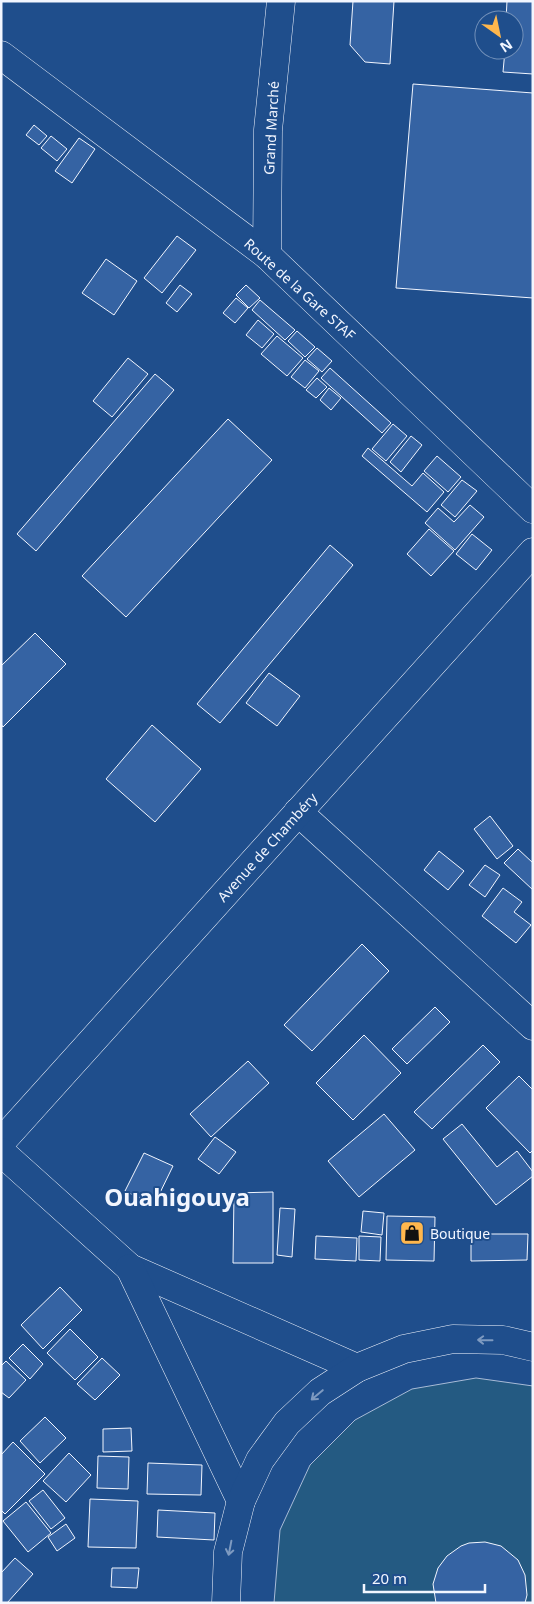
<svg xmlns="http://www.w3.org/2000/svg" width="534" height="1604" font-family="'Noto Sans',sans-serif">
  <rect width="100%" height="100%" fill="#1f4e8c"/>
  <!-- green -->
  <path fill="#245a82" stroke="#a8bbd7" d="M476 1378 533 1386V1603H274L280 1530 310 1465 355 1420 412 1389Z"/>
  <!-- building -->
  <g fill="#3563a3" stroke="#f2f6ff">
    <path d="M353 1H394L390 64 365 62 350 45Z"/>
    <path d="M507 1H533V74L503 72 505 50H514V20H506Z"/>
    <path d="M413 84 533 93V298L396 288Z"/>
    <path d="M34 125 47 136 39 145 26 135Z"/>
    <path d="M51 136 67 149 57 161 41 148Z"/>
    <path d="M79 138 95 149 72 183 55 171Z"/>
    <path d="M177 236 196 250 162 293 144 278Z"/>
    <path d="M106 259 137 281 114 315 82 293Z"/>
    <path d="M180 285 192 294 177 312 166 303Z"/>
    <path d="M246 285 260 298 249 308 236 295Z"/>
    <path d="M236 298 248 308 235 323 223 313Z"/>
    <path d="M260 300 295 330 285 340 252 310Z"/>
    <path d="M258 320 274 334 262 348 246 335Z"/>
    <path d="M297 331 315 347 305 357 288 341Z"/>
    <path d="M277 336 303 358 287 376 261 354Z"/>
    <path d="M317 348 332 361 322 372 307 359Z"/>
    <path d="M128 358 148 374 112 417 93 401Z"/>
    <path d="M305 360 319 371 305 388 291 377Z"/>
    <path d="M330 368 391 423 382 433 321 378Z"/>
    <path d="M155 374 174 390 36 551 17 534Z"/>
    <path d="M317 378 327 387 316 398 306 390Z"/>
    <path d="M329 388 341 398 331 410 320 400Z"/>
    <path d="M228 419 272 460 126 617 82 576Z"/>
    <path d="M393 424 407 436 386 461 372 449Z"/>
    <path d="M411 436 422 445 401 472 390 462Z"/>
    <path d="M368 448 412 486 423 473 444 492 427 512 362 456Z"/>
    <path d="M437 456 461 477 448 492 424 471Z"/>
    <path d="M462 480 477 491 455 517 441 505Z"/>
    <path d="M470 505 484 517 455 550 425 523 438 508 454 522Z"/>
    <path d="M429 529 454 551 431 576 407 554Z"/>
    <path d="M472 534 492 550 476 570 456 554Z"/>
    <path d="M330 545 353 565 220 723 197 704Z"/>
    <path d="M35 633 66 664 3 727 1 724V666Z"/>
    <path d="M269 673 300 696 277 726 246 703Z"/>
    <path d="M152 725 201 769 155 822 106 779Z"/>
    <path d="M490 816 513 846 497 859 474 829Z"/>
    <path d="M518 849 533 863V890L504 863Z"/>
    <path d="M439 851 464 871 448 890 424 870Z"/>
    <path d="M485 865 500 875 485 897 469 885Z"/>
    <path d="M503 888 522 902 514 912 531 925 516 943 482 916Z"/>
    <path d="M362 944 389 971 312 1051 284 1025Z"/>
    <path d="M435 1007 450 1022 407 1064 392 1049Z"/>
    <path d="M364 1035 401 1073 353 1120 316 1083Z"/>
    <path d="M483 1045 500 1062 432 1129 414 1112Z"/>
    <path d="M248 1061 269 1083 211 1137 190 1114Z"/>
    <path d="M519 1076 533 1090V1150L530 1153 486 1108Z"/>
    <path d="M384 1114 415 1150 359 1197 328 1161Z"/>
    <path d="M462 1124 497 1167 517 1151 533 1172V1176L496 1205 443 1139Z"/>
    <path d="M215 1137 236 1152 219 1174 198 1159Z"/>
    <path d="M144 1153 173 1166 154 1205 125 1191Z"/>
    <path d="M273 1192V1263H233L234 1193Z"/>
    <path d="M280 1208 295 1209 292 1257 277 1255Z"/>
    <path d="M363 1211 384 1213 382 1235 361 1232Z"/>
    <path d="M387 1216 435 1217 434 1261 386 1260Z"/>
    <path d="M471 1234H528L527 1260 471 1261Z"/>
    <path d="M316 1236 357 1238 356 1261 315 1259Z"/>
    <path d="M359 1236 381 1237 380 1261 359 1260Z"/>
    <path d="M60 1287 82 1310 43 1349 21 1325Z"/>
    <path d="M70 1329 98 1357 75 1380 47 1353Z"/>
    <path d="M23 1344 43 1364 30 1379 9 1358Z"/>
    <path d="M102 1358 120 1375 95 1400 77 1384Z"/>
    <path d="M6 1361 26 1380 9 1398 1 1392V1366Z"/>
    <path d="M45 1417 66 1438 40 1463 20 1441Z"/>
    <path d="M131 1428 132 1451 103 1452V1429Z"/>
    <path d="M13 1442 45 1474 5 1514 1 1510V1455Z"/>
    <path d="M69 1453 91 1475 66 1502 43 1481Z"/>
    <path d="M98 1456 129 1457 128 1489 97 1488Z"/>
    <path d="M148 1463 202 1465 201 1495 147 1494Z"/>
    <path d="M43 1490 65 1518 51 1529 29 1501Z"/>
    <path d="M90 1499 138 1501 136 1548 88 1547Z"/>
    <path d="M26 1502 51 1533 28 1552 3 1521Z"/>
    <path d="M158 1510 215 1513 214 1540 157 1537Z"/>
    <path d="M66 1524 75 1538 57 1551 48 1537Z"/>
    <path d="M485 1542 501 1546 518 1560 525 1575 527 1595 525 1603H436L433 1584 438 1568 447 1556 461 1546 469 1543Z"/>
    <path d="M15 1558 33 1574 7 1603H3L1 1601V1573Z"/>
    <path d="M112 1568H139L137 1588 111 1587Z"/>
  </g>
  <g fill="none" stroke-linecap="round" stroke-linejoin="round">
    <defs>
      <g id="minor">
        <path d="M1 55 267 255 533 509"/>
        <path d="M267 255 268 130 281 1"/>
        <path d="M298 812 533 1026"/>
      </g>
      <g id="tertiary">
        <path d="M1 1142 533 552"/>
        <path d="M1 1152 130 1268 357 1368"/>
        <path d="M130 1268 241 1501"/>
        <path d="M226 1603 228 1552 241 1501 260 1460 287 1423 320 1392 357 1368 404 1349 453 1339 503 1340 533 1347"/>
      </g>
    </defs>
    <!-- minor casing -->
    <use href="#minor" stroke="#f2f6ff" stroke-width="29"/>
    <!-- tertiary casing -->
    <use href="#tertiary" stroke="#f2f6ff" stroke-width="29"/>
    <!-- minor -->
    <use href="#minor" stroke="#1f4e8c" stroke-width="28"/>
    <!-- tertiary -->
    <use href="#tertiary" stroke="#1f4e8c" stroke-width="28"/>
  </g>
  <!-- one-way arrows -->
  <defs><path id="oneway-shaft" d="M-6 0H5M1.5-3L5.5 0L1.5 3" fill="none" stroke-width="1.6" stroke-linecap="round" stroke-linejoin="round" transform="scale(1.25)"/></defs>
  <g stroke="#7e9ac0">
    <use href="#oneway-shaft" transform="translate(485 1340) rotate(-179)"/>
    <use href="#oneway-shaft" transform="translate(317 1395) rotate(140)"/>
    <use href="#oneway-shaft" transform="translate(230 1548) rotate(101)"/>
  </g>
  <!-- icons -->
  <defs>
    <symbol id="shop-square" viewBox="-11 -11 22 22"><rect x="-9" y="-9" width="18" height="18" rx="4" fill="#ffb74d" stroke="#1f4e8c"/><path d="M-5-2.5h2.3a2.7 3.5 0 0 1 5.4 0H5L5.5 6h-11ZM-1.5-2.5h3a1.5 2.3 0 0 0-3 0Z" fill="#111"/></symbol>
  </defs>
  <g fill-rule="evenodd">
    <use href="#shop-square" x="398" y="1219" width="28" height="28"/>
  </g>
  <g text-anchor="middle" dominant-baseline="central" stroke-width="4" stroke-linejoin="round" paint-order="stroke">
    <!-- street labels -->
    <g font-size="14" fill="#f2f6ff" stroke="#1f4e8c">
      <text transform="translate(271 128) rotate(-87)">Grand Marché</text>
      <text transform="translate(300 289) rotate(42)">Route de la Gare STAF</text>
      <text transform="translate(267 847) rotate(-48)">Avenue de Chambéry</text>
    </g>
    <!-- poi labels -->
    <g font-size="14" fill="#f2f6ff" stroke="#1f4e8c" text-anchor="start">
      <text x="430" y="1233">Boutique</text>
    </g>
    <!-- town labels -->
    <g font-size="24" font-weight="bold" fill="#f2f6ff" stroke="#1f4e8c">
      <text x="177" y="1196">Ouahigouya</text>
    </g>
  </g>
  <!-- border -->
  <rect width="534" height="1604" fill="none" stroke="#f2f6ff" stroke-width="5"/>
  <!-- north arrow -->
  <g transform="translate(499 35) rotate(147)"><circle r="24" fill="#1f4e8c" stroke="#7391ba"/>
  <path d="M0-4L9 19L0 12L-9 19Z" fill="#ffb74d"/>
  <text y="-8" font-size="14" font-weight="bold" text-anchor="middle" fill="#f2f6ff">N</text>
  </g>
  <!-- scale -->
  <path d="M364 1584v8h121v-8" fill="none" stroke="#f2f6ff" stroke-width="2.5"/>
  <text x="372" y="1584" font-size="15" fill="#f2f6ff" stroke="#1f4e8c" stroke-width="4" paint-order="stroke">20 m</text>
</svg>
